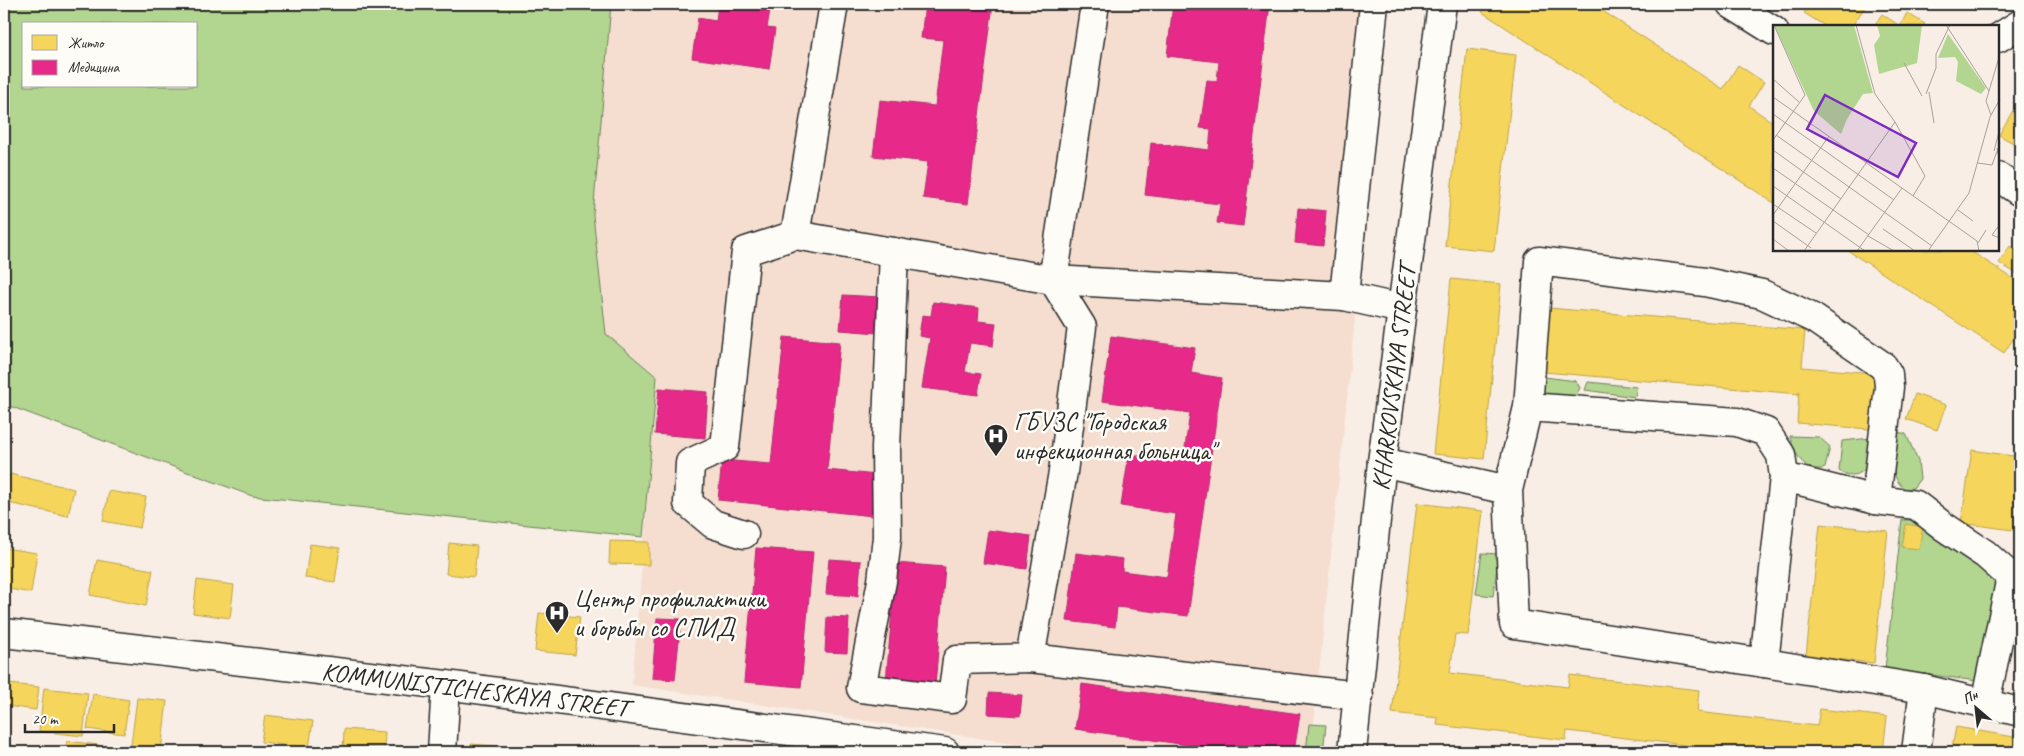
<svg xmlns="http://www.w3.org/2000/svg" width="2024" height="756" font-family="Caveat,sans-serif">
  <rect width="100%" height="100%" fill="#f9eee5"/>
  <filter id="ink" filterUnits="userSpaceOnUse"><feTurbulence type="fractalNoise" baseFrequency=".02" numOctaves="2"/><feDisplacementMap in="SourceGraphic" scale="10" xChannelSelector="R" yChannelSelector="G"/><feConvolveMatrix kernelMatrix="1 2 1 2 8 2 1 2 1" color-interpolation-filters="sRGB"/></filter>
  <g filter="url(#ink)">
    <!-- built -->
    <path fill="#f5decf" d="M611 4H1387L1311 752H1070L632 685 657 377 606 334 593 215Z"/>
    <!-- green -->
    <g fill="#b2d58f" stroke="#6e805d" fill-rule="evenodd">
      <path d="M4 4H611L593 215 606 334 657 377 643 537 252 496 4 404ZM24 24H196V86H24Z"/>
      <path d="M1537 376 1576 381 1580 388 1575 397 1539 395Z"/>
      <path d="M1588 382 1637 387 1635 397 1585 390Z"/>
      <path d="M1889 430 1906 434 1918 461 1920 479 1913 488 1905 489C1888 477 1891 449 1889 430Z"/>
      <path d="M1790 436 1819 437 1830 447 1825 468C1804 474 1794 453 1790 436Z"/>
      <path d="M1881 437C1873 456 1865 486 1839 471L1842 441Z"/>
      <path d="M1902 520H1915L1989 571 1997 585 1978 681 1885 669Z"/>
      <path d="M1482 553 1499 554 1493 596 1476 594Z"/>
      <path d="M1309 724 1326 725 1323 752H1306Z"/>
    </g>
    <!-- homes -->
    <g fill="#f6d55c" stroke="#b9a24d">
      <path d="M1488 4H1592L1723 89 1738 65 1764 82 1749 106 1774 123V203L1482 12Z"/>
      <path d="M1810 4H1860L1865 7 1852 26H1825L1804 13Z"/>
      <path d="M1907 13 1925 24 1923 26H1874L1882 14 1900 26Z"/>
      <path d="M1467 49 1516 55 1494 251 1445 246Z"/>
      <path d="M2020 98V147L1999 135Z"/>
      <path d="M2010 246 2020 253V276L1999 263Z"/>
      <path d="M1847 250H1969L2020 283V329L2004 353Z"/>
      <path d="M1451 279 1501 284 1484 459 1433 454Z"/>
      <path d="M1549 308 1805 330 1802 367 1885 374 1880 430 1797 423 1799 392V394L1544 372Z"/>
      <path d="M1915 394 1946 405 1937 430 1906 419Z"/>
      <path d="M1972 450 2020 457V531L1961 523Z"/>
      <path d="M10 474 74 489 68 516 4 502Z"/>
      <path d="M109 491 146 497 140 528 103 521Z"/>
      <path d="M1417 503 1483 511 1468 635 1455 634 1450 673 1568 687 1570 675 1699 690 1697 712 1817 726 1820 709 1887 717 1883 752H1685V745L1567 731 1566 740 1437 725 1438 718 1392 713Z"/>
      <path d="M1820 524 1888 531 1874 663 1806 656Z"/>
      <path d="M1906 524 1923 527 1919 549 1902 547Z"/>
      <path d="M610 541 649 542V565L609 564Z"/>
      <path d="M449 543 477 546 474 577 446 574Z"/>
      <path d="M310 544 340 548 335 582 305 578Z"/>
      <path d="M4 548 37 553 31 593 4 588Z"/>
      <path d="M97 560 153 570 146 606 90 595Z"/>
      <path d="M197 580 234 585 230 618 193 613Z"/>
      <path d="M539 613 580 617 575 655 535 651Z"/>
      <path d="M9 684 39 687 36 710 6 706Z"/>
      <path d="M44 688 88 693 83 736 39 731Z"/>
      <path d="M93 694 129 700 124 734 87 729Z"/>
      <path d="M137 698 167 701 161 752H130Z"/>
      <path d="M265 715 313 721 309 748 261 742Z"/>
      <path d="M1956 727 2020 738V752H1951Z"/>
      <path d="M344 729 385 732 384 752H343Z"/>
      <path d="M67 741 99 745 98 752H65Z"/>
      <path d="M471 744 516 748 515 752H471Z"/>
    </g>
    <!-- health -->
    <g fill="#e7298a" stroke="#af2a6e">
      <path d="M718 4H771L767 28 775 29 769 69 692 58 698 18 716 21Z"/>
      <path d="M925 4H993L968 204 923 198 928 162 873 156 880 100 935 106 943 40 921 38Z"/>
      <path d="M1173 4H1194L1226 8 1227 4H1270L1243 226 1217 223 1220 204 1145 195 1151 143 1209 150 1211 129 1200 128 1207 80 1217 81 1219 62 1167 56Z"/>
      <path d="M1298 208 1326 211 1323 246 1295 243Z"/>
      <path d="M843 295 881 297 878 333 840 330Z"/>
      <path d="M933 302 979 308 978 321 996 323 993 346 970 343 965 372 981 374 978 395 922 388 930 338 919 336 922 315 931 316Z"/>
      <path d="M1111 336 1195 348 1191 373 1222 378 1188 616 1117 607 1115 627 1067 621 1076 553 1123 559 1122 571 1167 577 1176 514 1121 506 1129 454 1183 461 1190 413 1102 401Z"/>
      <path d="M784 337 840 342 827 470 877 475 873 516 718 500 722 460 771 464Z"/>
      <path d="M659 388 708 392 705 438 655 434Z"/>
      <path d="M988 530 1031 536 1027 569 983 563Z"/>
      <path d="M756 548 813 552 801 687 744 682Z"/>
      <path d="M829 559 861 561 858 596 826 594Z"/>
      <path d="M896 563 945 567 935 686 886 682Z"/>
      <path d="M827 617 849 618 847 653 825 652Z"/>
      <path d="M657 618 681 619 675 680 652 678Z"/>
      <path d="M1082 684 1300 714 1294 752H1236L1075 729Z"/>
      <path d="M989 693 1022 695 1020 716 988 714Z"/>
    </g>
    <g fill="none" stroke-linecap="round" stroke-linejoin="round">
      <defs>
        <g id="minor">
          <path d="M834 4 795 235 1053 280 1344 296 1402 309"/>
          <path d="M1731 4 1774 31"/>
          <path d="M1998 38 2020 24"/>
          <path d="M1998 177 2020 192"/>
          <path d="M894 252 886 448 887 537 882 581 861 688 952 699 957 660 1030 658 1063 472 1082 327 1053 280 1095 4"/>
          <path d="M1344 296 1374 4"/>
          <path d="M1528 407 1539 261 1705 282 1762 294 1813 318 1883 366 1888 374 1889 387 1876 500"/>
          <path d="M1382 462 1508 490 1528 407 1737 422 1766 432 1781 455 1784 477 1764 663 1514 624 1508 490"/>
          <path d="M1784 477 1876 500 1916 505 1943 526 1985 554 2011 577 2020 573"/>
          <path d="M744 534 713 524 688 503 690 463 725 447 746 251 795 235"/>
          <path d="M4 633 446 685 945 752"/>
          <path d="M1030 658 1359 696"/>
          <path d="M1764 663 1924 689 1916 752"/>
          <path d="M1924 689 2020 712"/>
          <path d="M1985 704 2011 577"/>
          <path d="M442 752 446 685"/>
          <path d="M1352 752 1382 462 1442 4"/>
        </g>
      </defs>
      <!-- minor casing -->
      <use href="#minor" stroke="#2b2b2b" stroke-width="31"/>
      <!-- minor -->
      <use href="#minor" stroke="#fdfcf7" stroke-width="28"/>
    </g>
  </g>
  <!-- icons -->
  <defs>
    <symbol id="hospital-pin" viewBox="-11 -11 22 30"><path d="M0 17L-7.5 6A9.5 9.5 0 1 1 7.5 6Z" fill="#2b2b2b" stroke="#fdfcf7"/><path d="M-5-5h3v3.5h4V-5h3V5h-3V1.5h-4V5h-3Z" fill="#fff"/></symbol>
  </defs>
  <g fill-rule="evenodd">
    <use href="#hospital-pin" x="982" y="422" width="28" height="38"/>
    <use href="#hospital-pin" x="543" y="599" width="28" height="38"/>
  </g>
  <g text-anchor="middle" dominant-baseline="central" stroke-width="5" stroke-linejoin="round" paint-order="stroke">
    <!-- street labels -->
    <g font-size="25" fill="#2b2b2b" stroke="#fdfcf7">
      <text transform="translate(1394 378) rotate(-83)">KHARKOVSKAYA STREET</text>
      <text transform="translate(475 690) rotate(7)">KOMMUNISTICHESKAYA STREET</text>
    </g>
    <!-- poi labels -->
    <g font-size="25" fill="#2b2b2b" stroke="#fdfcf7" text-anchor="start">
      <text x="1014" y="422">ГБУЗС "Городская<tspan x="1014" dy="29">инфекционная больница"</tspan></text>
      <text x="574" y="599">Центр профилактики<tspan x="574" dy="29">и борьбы со СПИД</tspan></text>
    </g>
  </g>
  <!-- overview -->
  <g transform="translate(1773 25)">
    <rect width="226" height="226" fill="#f9eee5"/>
    <path d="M1 0H81L100 68 90 69 74 94 68 109 41 86ZM104 0H149L144 38 106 49 101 20 107 11ZM175 9 213 63 208 69 183 56 185 37 182 32 165 33Z" fill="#b2d58f"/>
    <path fill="none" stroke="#a7a09b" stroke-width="1" d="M83 0 102 69 122 97 152 151 140 171M173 0 216 66M131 38 149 71M0 54 26 77M156 67 161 98M153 69 163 43V29L177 0M0 72 204 216 206 226M0 89 121 175M218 90 213 76 227 29M3 110 159 221M0 115 32 70 1 0M224 123 227 140M0 125 68 174M221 126 227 103M205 138 219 140 227 118M0 143 96 210M0 161 92 226M0 179 43 208M185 185 200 196M0 190 56 111M0 196 38 223M227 199 219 210 227 213M110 204 142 226M95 211 121 226M0 214 16 226M205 218 213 205M31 226 122 97M84 226 129 163M155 226 196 168 217 92 227 74"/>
    <path fill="#7b2cbf" fill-opacity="0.15" stroke="#7b2cbf" stroke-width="2.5" d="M52 70 143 118 125 152 34 104Z"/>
    <rect width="226" height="226" fill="none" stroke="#2b2b2b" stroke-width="2.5"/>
  </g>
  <!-- margin -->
  <rect width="2024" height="756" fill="none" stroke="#fdfcf7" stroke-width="20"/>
  <rect x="10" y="10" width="2004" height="736" fill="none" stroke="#2b2b2b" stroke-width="2" filter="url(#ink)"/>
  <!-- legend -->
  <rect x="22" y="22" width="175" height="65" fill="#fdfcf7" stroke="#a9a8a5"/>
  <rect x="32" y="35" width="25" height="15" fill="#f6d55c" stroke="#a9a8a5"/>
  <text x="68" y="48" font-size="15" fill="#2b2b2b">Житло</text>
  <rect x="32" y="60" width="25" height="15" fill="#e7298a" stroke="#a9a8a5"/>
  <text x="68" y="72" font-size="15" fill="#2b2b2b">Медицина</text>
  <!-- north arrow -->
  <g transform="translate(1976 708) rotate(332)" stroke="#fdfcf7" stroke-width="4" paint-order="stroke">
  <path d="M0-4L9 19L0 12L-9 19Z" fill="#2b2b2b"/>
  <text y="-8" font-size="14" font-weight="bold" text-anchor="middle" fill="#2b2b2b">Пн</text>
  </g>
  <!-- scale -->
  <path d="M25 724v8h89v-8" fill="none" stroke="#2b2b2b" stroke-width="2.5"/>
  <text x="32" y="724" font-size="15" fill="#2b2b2b" stroke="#fdfcf7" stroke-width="4" paint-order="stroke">20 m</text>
</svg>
